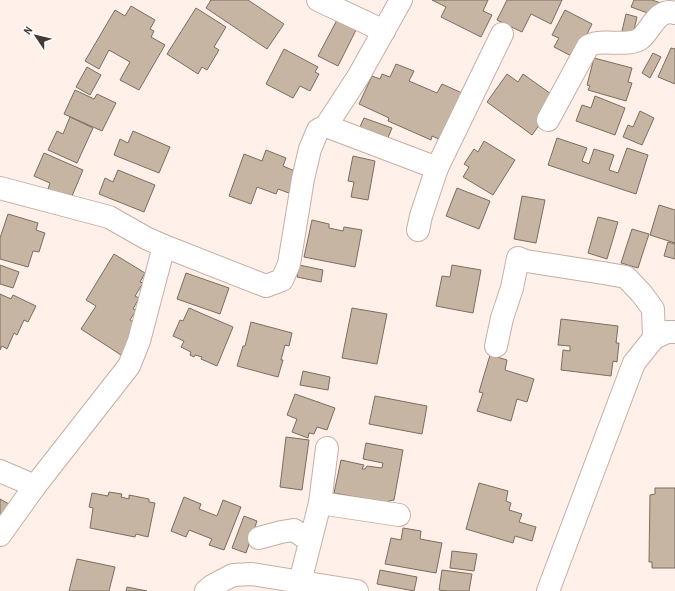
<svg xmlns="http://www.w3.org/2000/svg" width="675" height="591" font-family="'Archivo Narrow',sans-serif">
  <rect width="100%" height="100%" fill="#fff0e9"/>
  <!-- building -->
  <g fill="#c6b5a3" stroke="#7d6d5d">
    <path d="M211 0H248L284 24 267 49 206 8Z"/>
    <path d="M432 0H488L483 11 492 15 481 37 441 17 446 7Z"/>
    <path d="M507 0H562L551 24 531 14 522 32 497 20Z"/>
    <path d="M634 0H652L661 3 656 16 631 7Z"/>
    <path d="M131 6 155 20 150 29 154 31 151 37 165 45 139 90 120 80 130 62 109 50 99 69 85 61 115 10 125 16Z"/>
    <path d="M196 8 226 27 214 47 219 50 207 70 202 67 198 74 167 54Z"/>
    <path d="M565 10 592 24 575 58 554 47 559 38 552 35Z"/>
    <path d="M626 14 637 17 633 34 622 31Z"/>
    <path d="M337 20 356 30 338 66 318 56Z"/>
    <path d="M671 48 675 49V84L658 77Z"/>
    <path d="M284 49 318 67 315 72 319 74 310 91 300 86 293 98 266 84Z"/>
    <path d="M653 53 661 57 650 78 642 73Z"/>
    <path d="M594 58 632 68 628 82 632 83 626 101 588 90 590 86 587 85Z"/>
    <path d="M396 64 414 71 409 81 437 93 442 84 462 93 441 140 432 136 431 140 388 121 389 118 359 104 372 76 380 79 382 74 390 77Z"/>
    <path d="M87 67 101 75 90 95 76 87Z"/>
    <path d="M507 74 518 82 523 74 558 99 532 135 487 102Z"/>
    <path d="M75 90 94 99 97 94 116 103 102 131 64 114Z"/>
    <path d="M595 96 625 108 615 135 576 121 582 105 591 108Z"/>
    <path d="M640 111 654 118 642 145 623 137 628 125 633 127Z"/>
    <path d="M70 117 93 128 77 163 48 150 57 131 63 134Z"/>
    <path d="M364 118 392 128 387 140 359 129Z"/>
    <path d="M133 131 170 147 159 173 114 155 120 139 128 143Z"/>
    <path d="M557 138 587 148 582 161 589 164 594 149 614 155 609 170 618 173 627 148 648 155 636 194 548 165Z"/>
    <path d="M484 141 515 160 493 195 463 177 469 167 464 164 474 149 478 152Z"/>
    <path d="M266 150 286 158 283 166 297 172 289 193 278 189 276 194 257 187 251 204 229 196 244 154 262 161Z"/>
    <path d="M44 153 83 170 72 196 69 194 68 197 48 189 50 183 34 176Z"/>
    <path d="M353 156 375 161 368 200 351 197 354 182 348 181Z"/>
    <path d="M118 170 155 185 144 212 99 194 105 178 113 182Z"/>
    <path d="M457 188 490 201 479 229 446 216Z"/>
    <path d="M522 196 545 200 536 243 514 239Z"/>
    <path d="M659 205 675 210V243L650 235Z"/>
    <path d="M8 214 38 223 36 230 45 233 39 252 33 251 28 267 0 259V238Z"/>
    <path d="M598 217 618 222 607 259 588 253Z"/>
    <path d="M312 220 329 224V228L343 231 344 227 362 230 355 267 304 257Z"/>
    <path d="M632 229 649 234 638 268 621 263Z"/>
    <path d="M668 242 675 244V259L664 256Z"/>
    <path d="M114 254 145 273 140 282 143 283 135 296 139 298 133 309 136 310 130 320 139 326 121 355 81 329 96 306 86 300Z"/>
    <path d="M0 265 19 272 13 288 0 284Z"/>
    <path d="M299 265 323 270 321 282 297 277Z"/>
    <path d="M452 265 481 270 473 313 436 306 442 276 450 277Z"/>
    <path d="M186 273 229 288 220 314 177 299Z"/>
    <path d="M0 294 11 299 13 295 36 306 28 322 24 320 17 335 14 333 7 349 2 346 0 350Z"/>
    <path d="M189 308 233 327 217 366 201 359 202 357 195 355 194 357 190 355 191 352 181 347 184 341 173 336 180 320 183 321Z"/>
    <path d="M352 308 387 314 377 364 342 358Z"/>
    <path d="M561 319 618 326 616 343H619L617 362 613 361 611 376 561 370 563 350 570 351V346L558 345Z"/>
    <path d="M251 322 292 333 289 346 285 345 281 360H283L278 377 237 366 243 346H245Z"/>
    <path d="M490 355 507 360 505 370 534 379 527 402 517 399 511 421 477 411 483 393 479 392Z"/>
    <path d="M303 371 330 377 328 390 300 385Z"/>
    <path d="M295 394 335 408 327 430 317 427 314 434 309 433 308 438 292 432 297 419 287 415Z"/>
    <path d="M375 396 427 406 422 434 369 424Z"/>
    <path d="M286 437 309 440 302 490 280 487Z"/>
    <path d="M366 443 403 450 394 500 389 501 387 503 334 493 341 460 364 465 362 469H365L367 466 382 468 383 463 363 459Z"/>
    <path d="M479 483 508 491 506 501 511 503 509 510 522 514 519 522 536 527 532 541 515 536 513 543 466 529Z"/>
    <path d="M655 488H675V568H652V562H649L650 495 655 494Z"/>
    <path d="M109 492 122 494 121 497 129 499V495L149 499V502L155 503 148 537 136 534 135 537 90 528 93 508 89 507 92 493 108 496Z"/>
    <path d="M184 497 201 504 199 509 217 516 223 500 241 507 224 550 209 545 212 539 189 530 186 537 171 531Z"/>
    <path d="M0 499 9 504 0 518Z"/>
    <path d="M244 516 257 521 246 553 232 548Z"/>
    <path d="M403 528 421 531 420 539 442 543 436 573 385 564 391 538 401 540Z"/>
    <path d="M452 551 477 554 474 571 450 568Z"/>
    <path d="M77 559 115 567 109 591H69Z"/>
    <path d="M380 570 417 577 414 591 377 584Z"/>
    <path d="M442 570 472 574 469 591H448L439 590Z"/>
    <path d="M127 587 147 591H126Z"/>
  </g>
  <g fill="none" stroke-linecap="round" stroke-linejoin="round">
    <defs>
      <g id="minor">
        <path d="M318 0 384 31"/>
        <path d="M548 120 588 46C591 45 594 43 597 43 609 41 630 46 640 39 651 31 657 7 675 13"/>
        <path d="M326 126 437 168"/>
        <path d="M0 188 109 217 146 238 164 246 139 341 129 366 35 486 0 535"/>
        <path d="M418 230 421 216 437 168 502 34"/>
        <path d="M164 246 266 286 282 280 289 264 303 179 310 149 318 130 326 126 358 77 401 0"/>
        <path d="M496 346 502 318 512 288 518 258 526 261 603 273 626 277 642 294 653 309 654 338"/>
        <path d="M0 471 35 486"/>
        <path d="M320 503 399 515"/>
        <path d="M259 538 281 532 294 530 310 541"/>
        <path d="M300 582 320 503 327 448"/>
        <path d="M206 591 212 586 233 575 252 574 357 591"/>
        <path d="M548 591 634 363 654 338 667 332H675"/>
      </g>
    </defs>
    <!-- minor casing -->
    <use href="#minor" stroke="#c6aea4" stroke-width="24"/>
    <!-- minor -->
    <use href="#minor" stroke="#fff" stroke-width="22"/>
  </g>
  <!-- north arrow -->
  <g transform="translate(36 36) rotate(305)" stroke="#ffffff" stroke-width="3" paint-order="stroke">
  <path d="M0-3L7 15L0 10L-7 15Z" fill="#443b36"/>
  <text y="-6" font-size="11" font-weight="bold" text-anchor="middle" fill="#443b36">N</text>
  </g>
</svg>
